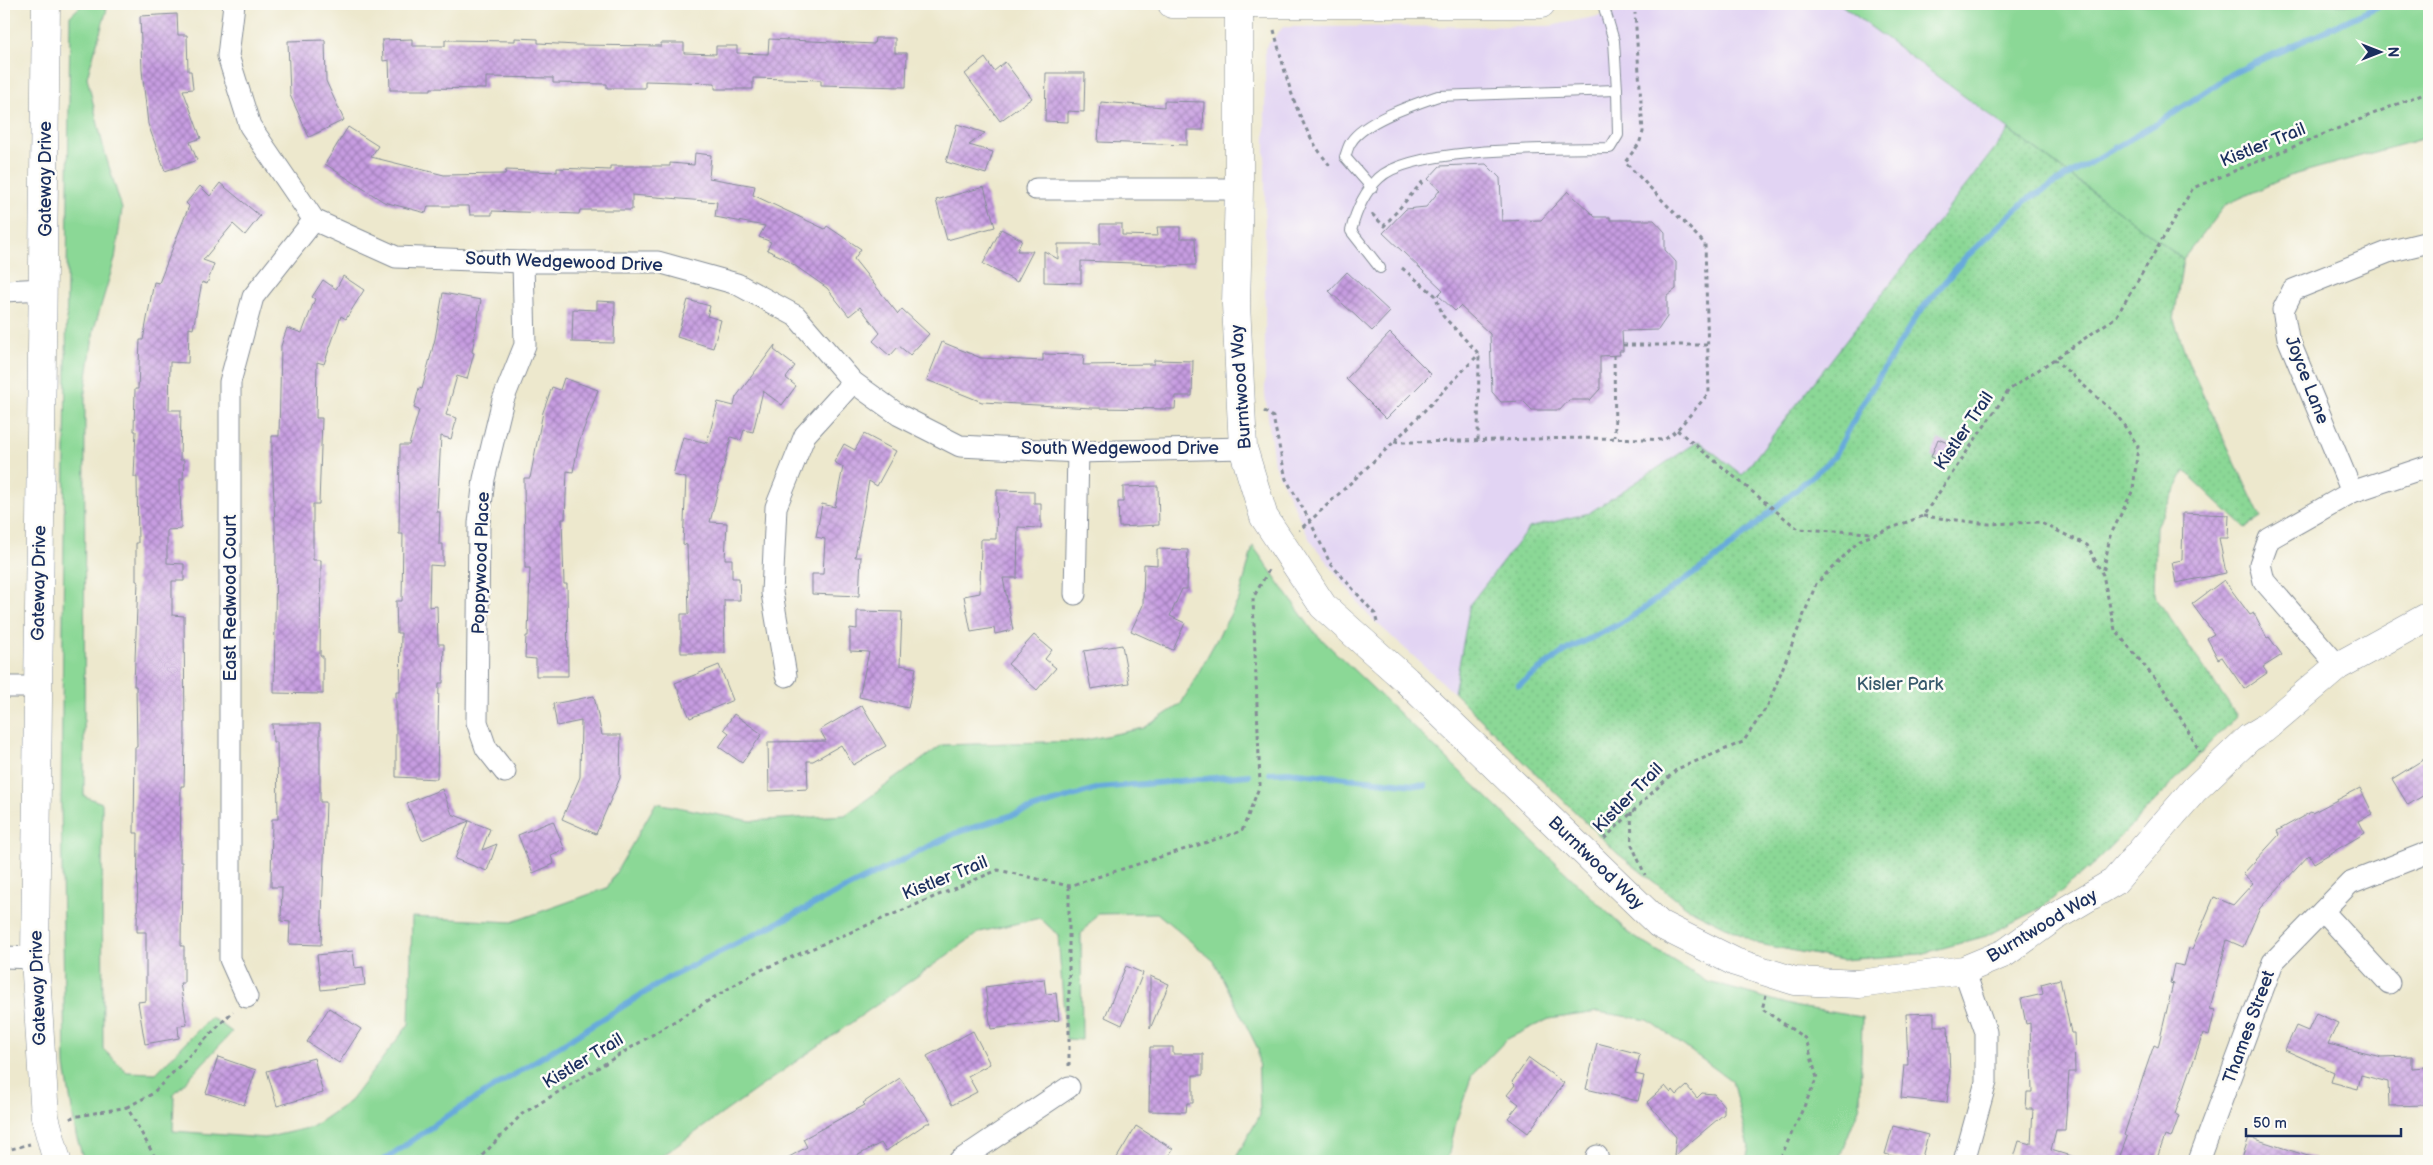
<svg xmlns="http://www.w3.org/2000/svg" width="2433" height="1165" font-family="'Balsamiq Sans',sans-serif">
  <defs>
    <pattern id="park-dots" width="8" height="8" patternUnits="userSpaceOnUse" patternTransform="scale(1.25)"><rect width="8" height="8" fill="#8bd896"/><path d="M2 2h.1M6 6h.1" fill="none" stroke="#77ba84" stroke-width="1.8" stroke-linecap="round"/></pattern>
    <pattern id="building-cross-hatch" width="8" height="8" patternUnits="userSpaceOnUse" patternTransform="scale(1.25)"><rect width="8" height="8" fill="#c79de1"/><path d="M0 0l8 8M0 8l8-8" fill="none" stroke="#a180ba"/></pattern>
  </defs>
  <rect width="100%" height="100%" fill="#fdfcf7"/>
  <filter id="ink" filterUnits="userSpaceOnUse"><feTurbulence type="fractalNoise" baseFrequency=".02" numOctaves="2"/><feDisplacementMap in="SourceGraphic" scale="10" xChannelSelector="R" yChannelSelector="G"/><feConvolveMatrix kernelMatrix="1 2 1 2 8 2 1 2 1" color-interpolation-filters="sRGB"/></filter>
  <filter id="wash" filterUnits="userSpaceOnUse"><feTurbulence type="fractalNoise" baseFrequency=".0096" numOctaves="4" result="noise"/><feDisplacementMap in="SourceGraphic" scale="20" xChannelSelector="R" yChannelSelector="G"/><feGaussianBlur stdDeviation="1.12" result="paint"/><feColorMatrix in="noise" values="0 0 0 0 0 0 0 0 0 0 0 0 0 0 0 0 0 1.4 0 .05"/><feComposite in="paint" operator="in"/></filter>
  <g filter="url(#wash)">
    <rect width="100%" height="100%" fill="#ede8cd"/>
    <!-- built -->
    <path fill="#e2d4f3" d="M1634 4H1840L2009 130 1742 475 1699 441 1589 513 1529 528 1470 604 1454 693 1368 615 1310 540 1274 464 1265 394V48L1283 27 1549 26 1614 13Z"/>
    <!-- green -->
    <g fill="#8bd896" stroke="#53847a">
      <path d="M83 4H96L107 9 87 77 104 150 122 209 115 259 94 329 85 391 84 796 102 803 103 1049 127 1072 156 1073 211 1017 232 1032 174 1094 173 1131 265 1138 312 1127 350 1101 409 1024 412 917 512 922 607 888 656 803 751 821 845 815 942 745 1081 741 1144 728 1181 704 1239 599 1253 546 1313 631 1630 934 1708 982 1798 1007 1862 1017 1860 1105 1838 1161H1746L1749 1147 1732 1081 1648 1020 1598 1012 1549 1019 1507 1039 1472 1075 1457 1119 1447 1161H1234L1260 1115 1258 1049 1214 961 1157 913 1097 914 1081 934 1082 1040 1066 1039 1058 935 1040 918 980 932 655 1161H84L76 1135 65 1066 61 802 70 16Z"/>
      <path d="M1840 4H2429V137L2289 176 2225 205 2183 259Z"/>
    </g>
    <!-- park -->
    <path fill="url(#park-dots)" stroke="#53847a" d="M2009 130 2183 259 2174 320 2189 364 2261 518 2245 528 2185 471 2156 527 2154 595 2237 716 2099 859 2044 906 1986 936 1921 954 1842 960 1759 944 1686 907 1617 853 1454 693 1470 604 1529 528 1589 513 1699 441 1742 475Z"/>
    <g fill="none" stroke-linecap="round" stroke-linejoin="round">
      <!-- stream -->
      <g stroke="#67aadb" stroke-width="6">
        <path d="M1519 685 1565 651 1627 620 1719 556 1834 457 1866 398 1917 315 1964 259 2025 201 2171 115 2231 74 2383 4"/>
        <path d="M1270 773 1288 772 1425 786"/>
        <path d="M383 1161 440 1121 668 978 956 833 1098 788 1249 775"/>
      </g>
    </g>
    <g id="blocks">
      <!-- building -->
      <g fill="url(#building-cross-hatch)">
        <path d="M177 14 178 35H187L188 71H191L193 89 183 90 201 138 190 142 197 160 165 171 148 124 142 70 140 16Z"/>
        <path d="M515 38 538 39V43L577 45 661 46V43H684V53L716 54V46H737V53L768 54 769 39 874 44 875 38H895V53H907L906 87 821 85V80L753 78V89H715V83L645 81V88H607V84L553 83V78L486 77V89L431 88V90H390L389 60 383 61 382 40 412 39V46H445V40L515 41Z"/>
        <path d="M325 40 326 81 344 120 309 137 290 95 288 41Z"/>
        <path d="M985 58 994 71 1005 62 1032 98 1000 121 965 74Z"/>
        <path d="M1046 73H1085L1084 112 1068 111V122L1045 121Z"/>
        <path d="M1164 101 1204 102 1203 130H1187V145L1098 142 1101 102 1164 107Z"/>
        <path d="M957 124 985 133 969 145 993 152 986 174 946 162Z"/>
        <path d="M348 127 378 146 371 157 444 175 505 174 506 170 557 172V168L610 170V166H670V163L694 165 695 153 711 155 709 178 755 186 753 195 825 229 827 226 861 249 854 259 898 314 902 309 929 334 910 355 899 346 890 356 873 341 880 333 860 307 849 316 827 288 784 258 767 250 771 242 759 237 765 226 715 217 717 202 632 195V210H580L579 214 492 211V215H470L469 206H428L426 213 384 202 325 164Z"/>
        <path d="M1486 164 1500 178 1502 221 1541 220 1568 191 1595 217H1610V220H1654L1665 232V250L1676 262V289L1667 296V317L1658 330 1622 331 1623 351H1619L1620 355 1600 356V389L1590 400H1569L1560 410H1532L1523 401 1501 402 1492 392 1490 334 1460 306 1455 311 1438 295 1443 290 1383 233 1406 209 1426 207 1440 190 1428 179 1440 166Z"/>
        <path d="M220 183 260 216 245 235 233 224 203 260 214 264 207 284 202 282 193 329 189 328 188 363 170 362 169 410H181L180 460H184L183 479H180L181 529 167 530V563L184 564V581H172V615L184 616 185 736 184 786H181L180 862H182L181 946H184V983H180L187 1025 178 1026 179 1038 145 1044 138 1002 146 1001V932H137L138 833H134L135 747H137L136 686H134L138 581H136V543H138L137 477H134L136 431H134L135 389H138L140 340H143L154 282 159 283 189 206 186 203 200 186 210 196Z"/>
        <path d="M984 187 995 227 947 240 936 200Z"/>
        <path d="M1100 224H1122V235L1158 236 1157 227H1180V238H1195L1196 265 1158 266V264L1081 261V283L1044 282V251L1058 259V244H1100Z"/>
        <path d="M1001 229 1022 240 1017 251H1033L1017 282 983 264Z"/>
        <path d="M1347 272 1390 312 1372 331 1329 291Z"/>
        <path d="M343 276 364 290 346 319 341 316 324 364 317 362 316 418H322L319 504H313V560H321L320 656H323V694L274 693 276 549 272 455V436H279L281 346 287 328 302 333 315 299 312 297 323 280 336 289Z"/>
        <path d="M443 293 481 300 472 352 474 353 467 379 457 376 446 415 457 418 451 439 441 436 437 512H440L439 544H443V566L430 565 429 607 437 606 438 644H444L443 683H439L437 779 396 777V692H400L401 633H397L396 601H402L403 534H399L400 445H409L419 410 414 408 419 388 422 389 435 339Z"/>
        <path d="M688 300 710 306 707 316 721 320 713 348 677 337Z"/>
        <path d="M597 301 615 302 614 343 572 342 573 309 597 310Z"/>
        <path d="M1390 333 1431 374 1386 419 1346 379Z"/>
        <path d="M942 342 981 358 1043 361V354L1084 355 1083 365 1154 364V360L1193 361 1192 396H1176L1175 409 1092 408 982 402 927 380Z"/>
        <path d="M775 345 774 350 795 366 786 378 796 386 782 405 763 391 753 432 744 430 741 440 731 437 710 522 727 523 725 559H732V578H739L740 600H724L725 653H681V614H689L687 545 683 544 686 478 673 475 683 437 707 443 718 402 734 406 736 397Z"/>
        <path d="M564 378 598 390 579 442 573 472 567 471 565 519H562L564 584H567L568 676H536V659L525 658 526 636H528L530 568H525L524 478H530L543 412 552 387 560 390Z"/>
        <path d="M864 434 896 451 877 486 869 481 855 557H861L859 596 812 594V574H823L825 539 816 537 822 504 835 507 843 467 834 462 844 444 855 450Z"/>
        <path d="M1938 439 1955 446 1948 463 1931 457Z"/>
        <path d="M1158 486 1159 525 1119 527 1118 502H1123V487Z"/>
        <path d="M997 490 1034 491V503H1041V528L1018 527 1017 578H1003L1013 630 995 634 994 628 971 632 964 596 980 593 981 539H996Z"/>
        <path d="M2183 513 2229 515 2228 538H2219L2226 573 2176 583 2172 562 2182 560Z"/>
        <path d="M1157 549 1188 550 1187 589H1182L1170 616 1185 623 1173 650 1131 631 1143 605 1144 564 1157 565Z"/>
        <path d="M2224 580 2250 615 2254 613 2267 638 2269 637 2282 655 2263 667 2267 673 2244 689 2222 657 2218 659 2207 638 2214 634 2192 604Z"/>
        <path d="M857 611 902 612 900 665 916 668 908 708 859 697 869 652 850 651V628L857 629Z"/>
        <path d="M1034 635 1052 650 1045 659 1056 668 1037 690 1008 664Z"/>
        <path d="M1122 645 1129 683 1091 689 1084 651Z"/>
        <path d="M719 665 733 700 690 718 675 683Z"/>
        <path d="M594 696 602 735H621L620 778 596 834 562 819 580 777 581 721 557 726 553 704Z"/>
        <path d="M862 705 886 746 853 765 841 745 813 761H807L808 789 769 791 768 742 826 741 820 730Z"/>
        <path d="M734 714 762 734 742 763 719 747 729 733 724 729Z"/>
        <path d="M272 724H320V802H326L321 945 289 944 290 922 281 921 282 887H271L272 819H278L277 742H273Z"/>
        <path d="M2429 756V792L2408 805 2392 779Z"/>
        <path d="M2360 788 2373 814 2359 821 2365 833 2314 863 2309 855 2260 908 2243 947 2227 940 2210 1009 2215 1010 2209 1036 2203 1034 2175 1114 2179 1116 2171 1138 2165 1136 2156 1161H2118L2127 1137 2124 1135 2144 1074 2154 1045 2158 1047 2173 984 2170 983 2174 964 2184 966 2189 948 2192 949 2214 897 2233 905 2253 883 2243 874 2279 835 2277 831 2311 812 2312 813Z"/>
        <path d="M442 789 452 814 490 829 482 850 497 844 487 871 455 859 469 821 422 840 407 803Z"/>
        <path d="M553 821 565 850 551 856 554 864 533 873 518 835Z"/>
        <path d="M353 951 355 968 363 967 365 985 321 990 317 955Z"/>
        <path d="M1126 966 1143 973 1122 1025 1105 1017Z"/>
        <path d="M1150 976 1169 984 1150 1029Z"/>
        <path d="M1044 979 1046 994 1056 993 1059 1020 991 1029 985 987Z"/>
        <path d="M2060 979 2071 1033H2074L2075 1072H2069L2065 1130H2056L2051 1150 2074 1157 2073 1161H2013L2019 1141 2031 1144 2033 1109H2026L2027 1092H2032L2030 1023 2026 1024 2021 999 2043 994 2041 984Z"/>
        <path d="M329 1008 361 1029 339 1063 307 1042Z"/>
        <path d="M1934 1013V1026H1948L1950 1073 1947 1103 1901 1098 1904 1065H1908L1906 1014Z"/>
        <path d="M2316 1013 2338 1023 2328 1044 2381 1057 2412 1056V1068L2426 1067 2427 1105 2389 1106 2388 1082 2361 1075 2358 1089 2331 1082 2334 1072 2285 1050 2296 1026 2308 1031Z"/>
        <path d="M973 1031 990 1064 968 1076 977 1092 952 1105 927 1056Z"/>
        <path d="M1597 1043 1640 1054 1635 1074 1644 1076 1638 1101 1586 1089Z"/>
        <path d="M1150 1047H1173V1054H1203V1075H1193V1103H1187L1186 1112 1149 1111Z"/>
        <path d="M218 1057 256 1070 244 1105 206 1093Z"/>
        <path d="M314 1058 323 1093 277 1106 267 1071Z"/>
        <path d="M1529 1058 1564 1083 1528 1133 1508 1118 1519 1104 1507 1095 1515 1085 1512 1082Z"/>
        <path d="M900 1078 931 1123H927L886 1151 881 1143 847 1161H782L807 1147 803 1139 865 1105 863 1103Z"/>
        <path d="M1665 1086 1671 1093 1673 1090 1677 1095 1687 1086 1697 1098 1702 1093 1714 1094 1724 1106V1114L1674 1156 1676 1137 1647 1102Z"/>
        <path d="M1136 1126 1173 1149 1165 1161H1115Z"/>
        <path d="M1893 1126 1928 1135 1921 1161H1912L1885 1154Z"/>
        <path d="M2249 1137 2314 1158V1161H2241Z"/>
      </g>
    </g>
  </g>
  <g filter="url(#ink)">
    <use href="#blocks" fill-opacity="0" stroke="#848c96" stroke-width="1"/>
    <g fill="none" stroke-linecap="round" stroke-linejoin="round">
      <defs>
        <g id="lane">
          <path d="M1372 188 1345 157C1347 152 1348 146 1351 142 1364 121 1415 104 1438 96L1617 90"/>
          <path d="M1380 268 1351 231C1356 211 1364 192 1379 178 1413 146 1560 149 1610 148L1618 135 1617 90 1614 41 1603 4"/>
        </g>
        <g id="street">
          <path d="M234 4 228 56 250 126 314 220 396 257 523 262H658L737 284 796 316 853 382 899 415 960 446 1078 452 1243 448"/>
          <path d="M1036 189H1239"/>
          <path d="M4 291 44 289"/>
          <path d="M2352 492 2288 338 2283 310 2293 290 2388 252 2429 242"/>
          <path d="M1075 594 1078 452"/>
          <path d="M2338 666 2264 581 2260 564 2269 539 2352 492 2429 466"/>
          <path d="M786 676 772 593 776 507 805 435 853 382"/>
          <path d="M4 687H37"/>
          <path d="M505 772 486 748 477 722 479 523 484 479 503 400 525 345 523 262"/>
          <path d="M2323 911 2389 983"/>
          <path d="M4 957 35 958"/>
          <path d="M247 997 230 959V382L253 297 314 220"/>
          <path d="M1597 1156 1598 1161"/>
          <path d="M959 1161 1069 1087"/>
          <path d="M1964 1161 1986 1082V1032L1964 970"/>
          <path d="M2199 1161 2273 962 2350 883 2429 852"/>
        </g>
        <g id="secondary">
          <path d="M46 4 35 958 45 1117 57 1161"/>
          <path d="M1172 4H1541"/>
          <path d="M1239 5V189L1236 304 1243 448 1264 517 1323 606 1406 680 1659 924 1735 962 1795 981 1859 984 1964 970 2005 953 2055 917 2114 882 2194 790 2249 738 2264 729 2338 666 2429 616"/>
        </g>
      </defs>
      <!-- lane casing -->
      <use href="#lane" stroke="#848c96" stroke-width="12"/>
      <!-- street casing -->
      <use href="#street" stroke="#848c96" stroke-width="23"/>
      <!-- secondary casing -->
      <use href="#secondary" stroke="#848c96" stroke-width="29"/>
      <!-- path -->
      <g stroke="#848c96" stroke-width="3" stroke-dasharray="4 4" stroke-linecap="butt">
        <path d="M1274 30C1287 80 1297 127 1332 168"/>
        <path d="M1372 214 1384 226 1424 180"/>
        <path d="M1402 268 1435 295 1443 316 1479 354 1478 442"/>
        <path d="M1623 345H1709"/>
        <path d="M1614 355 1615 437"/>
        <path d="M2054 359 2117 415 2138 446 2133 490 2110 536 2103 574"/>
        <path d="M1264 411 1273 417 1286 479 1310 521 1299 530"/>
        <path d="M1677 430 1798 529 1873 533"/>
        <path d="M1394 442C1484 442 1574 435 1664 440L1677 430 1709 393 1705 244 1625 162 1639 144 1643 132 1635 13"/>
        <path d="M1923 516 1989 524 2039 522 2087 545 2103 575 2115 630 2165 691 2200 752"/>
        <path d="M1377 622 1375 614 1330 563 1310 521 1394 442 1479 354"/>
        <path d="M1631 812 1632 845 1645 875"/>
        <path d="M1604 839 1677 769 1743 742 1768 705 1816 584 1860 540 1923 516 2009 390 2116 317 2193 188 2429 91"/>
        <path d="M1069 886V1068"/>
        <path d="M1766 995 1762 1009 1806 1039 1817 1078 1779 1161"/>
        <path d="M127 1107 152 1094 233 1011"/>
        <path d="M70 1119 73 1117 127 1107 157 1161"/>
        <path d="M4 1151 30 1144"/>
        <path d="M477 1161 522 1114 754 973 998 870 1069 886 1242 831 1260 785 1253 598 1270 568"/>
      </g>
      <!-- lane -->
      <use href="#lane" stroke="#fff" stroke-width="10"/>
      <!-- street -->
      <use href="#street" stroke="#fff" stroke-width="21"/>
      <!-- secondary -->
      <use href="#secondary" stroke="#fff" stroke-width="28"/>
    </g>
  </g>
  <g text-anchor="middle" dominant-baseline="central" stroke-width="5" stroke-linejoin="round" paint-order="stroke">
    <!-- street labels -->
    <g font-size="18" fill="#1b2f5e" stroke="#fdfcf7">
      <text transform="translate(2263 145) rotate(-22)">Kistler Trail</text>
      <text transform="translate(45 179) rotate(-90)">Gateway Drive</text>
      <text transform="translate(564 262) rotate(2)">South Wedgewood Drive</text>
      <text transform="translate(2307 380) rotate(69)">Joyce Lane</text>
      <text transform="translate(1241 387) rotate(-94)">Burntwood Way</text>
      <text transform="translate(1964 431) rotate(-56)">Kistler Trail</text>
      <text x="1120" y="448">South Wedgewood Drive</text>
      <text transform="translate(481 563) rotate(-88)">Poppywood Place</text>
      <text transform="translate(39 583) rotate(-89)">Gateway Drive</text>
      <text transform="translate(230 598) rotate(-90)">East Redwood Court</text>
      <text transform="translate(1628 798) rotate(-45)">Kistler Trail</text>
      <text transform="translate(1596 863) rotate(44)">Burntwood Way</text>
      <text transform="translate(945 878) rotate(-22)">Kistler Trail</text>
      <text transform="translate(2042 926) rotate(-31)">Burntwood Way</text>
      <text transform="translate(38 988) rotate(-92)">Gateway Drive</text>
      <text transform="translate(2249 1027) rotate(-70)">Thames Street</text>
      <text transform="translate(583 1061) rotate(-31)">Kistler Trail</text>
    </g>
    <!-- park labels -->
    <g font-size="18" fill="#37596c" stroke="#fdfcf7">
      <text x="1900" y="684">Kisler Park</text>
    </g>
  </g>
  <!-- margin -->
  <rect width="2433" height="1165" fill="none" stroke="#fdfcf7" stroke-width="20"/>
  <!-- north arrow -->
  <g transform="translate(2380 52) rotate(90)" stroke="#fdfcf7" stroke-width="4" paint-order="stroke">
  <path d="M0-4L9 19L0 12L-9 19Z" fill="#1b2f5e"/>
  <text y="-8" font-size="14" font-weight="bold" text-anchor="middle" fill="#1b2f5e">N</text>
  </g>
  <!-- scale -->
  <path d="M2246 1128v8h155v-8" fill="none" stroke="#1b2f5e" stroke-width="2.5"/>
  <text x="2253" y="1128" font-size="15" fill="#1b2f5e" stroke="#fdfcf7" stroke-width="4" paint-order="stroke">50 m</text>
</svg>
